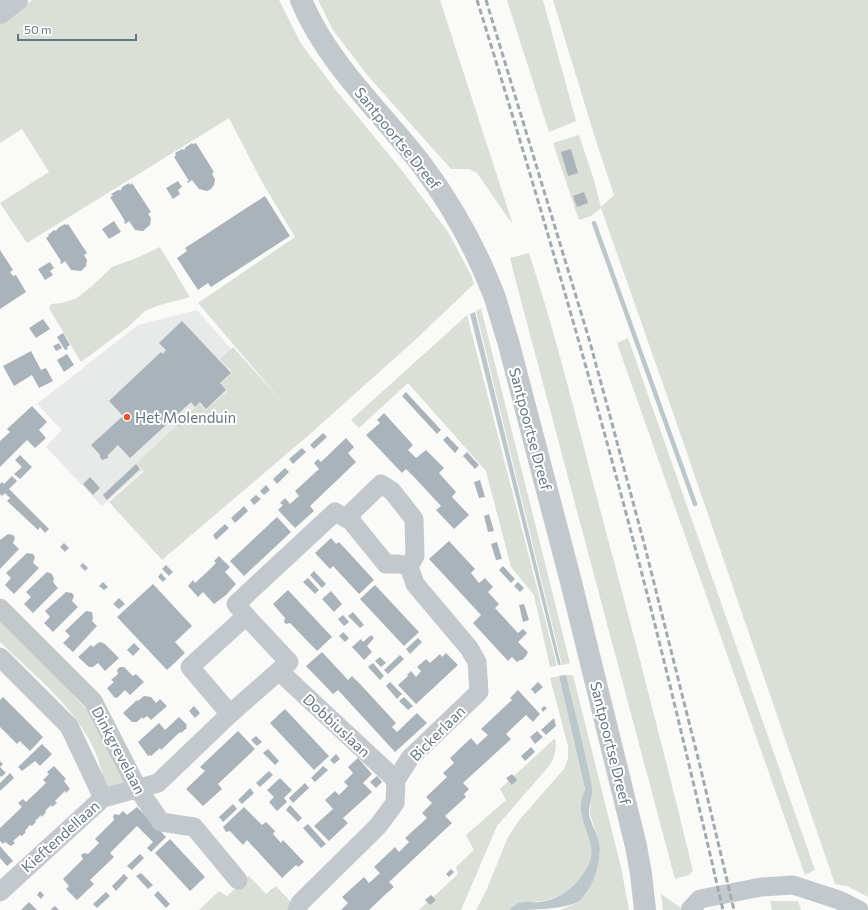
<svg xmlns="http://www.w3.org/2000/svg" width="868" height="910" font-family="Commissioner,sans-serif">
  <rect width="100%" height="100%" fill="#fafaf8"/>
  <!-- built -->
  <path fill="#e8e9e9" d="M197 310 253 374 102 506 46 447 62 430 37 404 138 325Z"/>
  <!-- green -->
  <g fill="#dadfd7">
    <path d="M32 0H279L300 42 335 89 404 173 448 232 471 275 474 284 414 341 310 434 162 560 109 502 144 471 137 463 194 409 199 404 206 410 228 391 221 384 233 372 220 359 233 347 285 405 198 303 295 237 262 182 229 118 27 243 0 203 49 172 22 129 0 143V25Z"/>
    <path d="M318 0H440L513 225 477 173 469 169H451L368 76 333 30Z"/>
    <path d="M507 0H543L576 121 549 132Z"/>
    <path d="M553 0H868V897L847 886 835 884 678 427 601 208 591 216 579 220 553 143 579 135 594 180 601 207 614 195 596 141Z"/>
    <path d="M160 247 190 297 160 305 145 311 128 327 81 362 49 308 51 304 62 303 77 298 92 286 112 267 139 257Z"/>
    <path d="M529 253C557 338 578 426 601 513 633 632 664 751 693 871L689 875 675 879 516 282 510 258Z"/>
    <path d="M481 308 570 663 562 665 476 311Z"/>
    <path d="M467 315 557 666 550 667 534 595 511 567 486 471 408 383 359 428 351 420Z"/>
    <path d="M628 338 815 870 805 875 617 343Z"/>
    <path d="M0 616 89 712 128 786 106 791C103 780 101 767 97 756 78 709 35 676 0 642Z"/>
    <path d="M566 675H573L621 867 629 910H560L577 903 587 893 597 869 600 855 599 841 590 814 592 789Z"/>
    <path d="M559 676 585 790C573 821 598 835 590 861 584 882 562 899 541 901 529 903 518 902 509 910H476L486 891 508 837 520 819 564 769 568 758V746L550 678Z"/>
    <path d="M555 738C557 749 555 757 549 766L497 826 461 910H419L458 874 456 867 474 850 466 835 506 800 500 789Z"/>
    <path d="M249 876 266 894 276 886 292 903V910H199L219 891 227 896Z"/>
    <path d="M661 894 681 908 680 910H663Z"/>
    <path d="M770 901H798L801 910H772Z"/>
  </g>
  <!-- water -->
  <g fill="#bbc7cb">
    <path d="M475 312 561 665H558L470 314Z"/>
    <path d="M566 675C575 713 585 751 592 788 593 796 589 804 589 813 590 823 597 832 599 842 603 859 592 892 578 902 560 910 530 910 509 910 521 899 526 903 540 902 562 899 578 885 588 866 598 846 583 830 581 810 580 803 583 796 585 789L559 676Z"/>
  </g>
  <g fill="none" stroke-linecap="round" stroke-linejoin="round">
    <!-- stream -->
    <path stroke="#bbc7cb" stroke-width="4.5" d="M594 223 695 504"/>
  </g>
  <!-- building -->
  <g fill="#aab3b9">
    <path d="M192 143 193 144 196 143 214 172 212 174 215 179 214 185 211 189 207 191 199 189 192 180 188 183 187 181H189L174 157 176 155 175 153 182 149 184 150 186 147Z"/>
    <path d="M571 149 578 173 568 176 561 152Z"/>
    <path d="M178 181 182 187 178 190 180 194 173 199 166 188Z"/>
    <path d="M129 183 130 185 132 183 151 212 148 214 151 218 150 225 143 231 135 230 129 221 125 224 124 222 125 221 110 197 113 196 111 194 118 190H121L122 187Z"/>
    <path d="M584 192 588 203 577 207 573 196Z"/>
    <path d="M265 196 290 236 211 287 208 283 198 290 177 258 187 251 185 248Z"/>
    <path d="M114 221 121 232 109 239 102 229Z"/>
    <path d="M65 224 66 225 68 224 87 253 84 255 87 260 86 266 81 271 71 270 65 261 61 264 60 262 61 261 46 238 49 236 48 235 54 230 56 231 58 228Z"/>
    <path d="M0 250 13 270 10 272 13 276 16 275 26 292 0 309Z"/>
    <path d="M50 262 54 268 50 271 53 275 45 280 38 269Z"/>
    <path d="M43 319 50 329 36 338 29 328Z"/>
    <path d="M182 321 231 373 220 383 226 390 206 409 200 402 195 407 191 402 130 458 118 445 108 455V458L102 460 100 457V455L91 445 123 416 109 401 161 352 163 354 166 350 159 343Z"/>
    <path d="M63 333 70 345 67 347 68 349 65 350 57 337Z"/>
    <path d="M59 343 62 348 56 351 53 346Z"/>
    <path d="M31 351 41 370 46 368 53 381 39 388 32 375 14 386 3 366Z"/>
    <path d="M67 354 74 365 64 372 57 360Z"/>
    <path d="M406 392 441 430 437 434 402 396Z"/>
    <path d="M32 406 47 422 39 430 46 438 35 448 27 440 0 467V441L10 432 7 429Z"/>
    <path d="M384 413 413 445 408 450 416 458 426 450 444 468 439 473 456 492 452 497 469 515 454 529 436 510 441 506 415 478 406 469 402 473 366 435 380 423 377 420Z"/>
    <path d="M323 433 327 437 314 449 310 445Z"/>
    <path d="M447 436 459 448 455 453 443 440Z"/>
    <path d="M346 438 354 447 348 453 356 462 310 506 314 511 295 528 278 510 283 505 280 503 285 498 290 504 299 496 295 491 319 469 314 463 318 459 321 462Z"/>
    <path d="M302 448 306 452 293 464 289 459Z"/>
    <path d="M467 452 479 465 475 469 463 456Z"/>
    <path d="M20 455 32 467 20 479 14 474 22 467 15 460Z"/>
    <path d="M136 464 140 469 107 500 103 495Z"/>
    <path d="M285 468 289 472 277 484 273 479Z"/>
    <path d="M12 476 17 481 9 489 49 529 45 533 40 527 38 530 7 501 10 498 5 493 2 496 0 494V484L2 482 4 484Z"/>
    <path d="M90 477 100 488 93 495 83 484Z"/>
    <path d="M480 480 485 497 479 498 474 482Z"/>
    <path d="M266 485 270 490 264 495 260 491Z"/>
    <path d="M256 495 261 499 254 505 250 500Z"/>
    <path d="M244 506 248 511 235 523 231 518Z"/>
    <path d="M489 514 494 531 488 532 484 516Z"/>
    <path d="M277 517 291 532 244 576 230 561Z"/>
    <path d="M225 524 229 528 216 540 213 535Z"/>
    <path d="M8 534 13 535 15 538 13 543 19 549 0 569V540Z"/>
    <path d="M331 538 336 544 339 542 374 580 359 594 333 566 330 569 315 553Z"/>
    <path d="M449 541 475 569 471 573 479 583 485 578 493 587 488 592 499 604 495 608 518 633 523 629 527 633 518 642 528 652 526 656 522 660H520L517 662 512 657 508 661 473 623 481 615 429 559Z"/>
    <path d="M497 542 502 559 496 560 491 544Z"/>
    <path d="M64 543 69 548 65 552 60 547Z"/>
    <path d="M27 553 33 554 35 557 33 563 39 568 14 594 5 585 11 578 6 573Z"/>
    <path d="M219 556 230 567 225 572 236 584 226 595 214 604 203 592 198 597 188 586 193 580 195 583 206 573 216 563 214 561Z"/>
    <path d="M83 563 88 568 85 571 80 566Z"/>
    <path d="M166 565 173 572 169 576 162 569Z"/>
    <path d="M503 566 515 579 511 583 499 570Z"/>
    <path d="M314 571 326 584 322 588 310 575Z"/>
    <path d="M47 572 52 574 54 579 53 582 58 588 33 613 24 604 31 597 26 592Z"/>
    <path d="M161 573 166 579 163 582 158 577Z"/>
    <path d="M308 578 319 590 315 594 303 582Z"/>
    <path d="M103 582 108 587 104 590 99 586Z"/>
    <path d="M518 582 524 588 520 592 514 586Z"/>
    <path d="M153 584 192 626 175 642 185 653 167 670 117 617Z"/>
    <path d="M375 585 419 632 404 646 360 599Z"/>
    <path d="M288 590 332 637 317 651 290 623 286 624 284 622 285 618 273 604Z"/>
    <path d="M331 591 342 604 334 612 322 599Z"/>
    <path d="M66 592 72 593 74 596 72 601 78 607 53 632 44 623 50 617 45 611Z"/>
    <path d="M119 598 125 604 119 609 113 604Z"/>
    <path d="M524 604 529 620 523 622 519 605Z"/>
    <path d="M86 611 92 612 93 618 92 621 97 626 73 652 63 643 70 636 65 631Z"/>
    <path d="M353 612 364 625 360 628 348 616Z"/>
    <path d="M343 615 349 622 344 626 338 619Z"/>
    <path d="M343 632 349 638 345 642 339 636Z"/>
    <path d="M371 635 374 638 367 646 372 652 364 660 352 647 361 639 363 642Z"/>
    <path d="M418 638 422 642 410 654 406 649Z"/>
    <path d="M101 642 105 644 119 658 105 671 98 663 93 667H89L78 657 91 645 93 647 98 643Z"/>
    <path d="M134 643 140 649 133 656 127 650Z"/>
    <path d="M322 652 348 680 352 676 361 685 396 723 392 727 397 732 417 713 427 723 395 752 338 690 333 694 306 666Z"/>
    <path d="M446 653 458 665 416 704 398 685 408 676 407 675 411 671 416 677 421 671 417 667 426 659 430 663 440 654 442 657Z"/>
    <path d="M400 655 404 659 388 674 384 670Z"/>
    <path d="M380 657 386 663 381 667 375 661Z"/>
    <path d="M373 663 384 676 380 680 368 667Z"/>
    <path d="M120 667H124L133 676 136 674 144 682 130 695 125 690 117 698 114 697 107 688 114 682 111 680 118 674 117 670Z"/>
    <path d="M390 682 402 694 397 699 386 686Z"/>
    <path d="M538 682 543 687 535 694 531 689Z"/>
    <path d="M518 690 540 714 533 722 526 715 506 734 511 739 463 783 469 789 464 794 466 797 445 816 452 823 389 882 394 887 388 892 369 910H341L348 903 342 897 364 877 369 883 380 873 374 867 395 847 399 852 409 842 405 838 427 818 422 813 432 803 426 797 447 777 443 773 454 763 450 758 471 738 477 745 488 735 481 729 512 700 510 698Z"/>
    <path d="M144 696 151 697 156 703 160 699 167 706 151 720 147 716 143 719 142 717 137 722H132L123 713 137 700 138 701Z"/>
    <path d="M3 697 43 737 30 751 20 741 17 744 0 727V700Z"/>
    <path d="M404 697 413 706 408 710 399 701Z"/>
    <path d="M194 706 200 713 195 718 189 711Z"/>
    <path d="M544 706 547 708 543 712 541 709Z"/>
    <path d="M285 709 329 756 314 770 270 723Z"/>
    <path d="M179 717 187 725 186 727 187 728 181 733 180 732 161 750 160 748 151 756 150 755 148 756 138 742 159 723 165 730Z"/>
    <path d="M554 718 556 726 546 735 541 730Z"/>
    <path d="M238 731 255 749 218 784 222 789 203 806 186 789 205 771 200 767Z"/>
    <path d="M537 731 543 737 535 744 530 737Z"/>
    <path d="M256 736 262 742 257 746 251 740Z"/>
    <path d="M42 744 52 754 40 766 35 761 22 771 18 767Z"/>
    <path d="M531 747 535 752 525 761 521 756Z"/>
    <path d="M268 749 279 761 275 765 263 753Z"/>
    <path d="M336 754 340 759 334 764 330 760Z"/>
    <path d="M358 758 372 774 363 783 372 792 343 818 348 823 329 841 314 826 333 809 325 800 335 791 339 795 348 786 344 782 353 773 348 767Z"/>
    <path d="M0 761 3 764 0 767 6 773 1 777 0 776Z"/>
    <path d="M54 766 66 779 64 781 70 789 66 793 65 791 55 801 57 803 52 807 51 805 45 811 46 812 42 817 41 815 35 821 36 822 32 826 30 825 29 826 25 831 26 832 22 836 20 835 13 841 15 843 11 846 5 842 3 844 0 841V828L22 807 18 803 23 799 26 802 46 783 43 780 49 774 47 772Z"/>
    <path d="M323 766 328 770 315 782 311 778Z"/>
    <path d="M269 771 273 775 260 787 256 783Z"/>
    <path d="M10 773 14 778 0 791V783Z"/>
    <path d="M512 774 517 780 512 785 506 778Z"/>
    <path d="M377 776 382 782 376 788 370 782Z"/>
    <path d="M280 778 292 790 284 798 287 802 277 811 269 802 274 797 267 790Z"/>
    <path d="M305 783 309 788 293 803 289 798Z"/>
    <path d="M250 788 254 793 242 804 238 800Z"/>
    <path d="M233 804 237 809 223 822 219 817Z"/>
    <path d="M290 805 302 818 298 822 286 810Z"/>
    <path d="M137 807 166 837 151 852 147 848 153 842 137 826 110 853 114 857 90 880 94 884 77 900 66 889 69 886 63 879 83 859 81 855 84 853 88 854 99 843 95 839 114 820 113 816 115 814 119 815 123 811 127 815Z"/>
    <path d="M244 807 262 825 266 822 275 831 273 834 281 843 283 840 304 862 298 867 296 865 282 878 247 840 243 845 230 831 226 832 223 827Z"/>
    <path d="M308 824 326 844 321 848 303 828Z"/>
    <path d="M170 839 205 877 190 891 155 853Z"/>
    <path d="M0 846 13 861 7 866 0 858Z"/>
    <path d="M140 854 144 858 132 870 127 866Z"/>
    <path d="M451 869 454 872 449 877 446 874Z"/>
    <path d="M141 873 153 885 148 889 136 876Z"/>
    <path d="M124 874 128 878 116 891 112 886Z"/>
    <path d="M40 891 44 895 41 899 37 895Z"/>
    <path d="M158 891 170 904 166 908 154 895Z"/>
    <path d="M106 892 110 896 97 908 93 904Z"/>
    <path d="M431 895 436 900 430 905 425 900Z"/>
    <path d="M29 902 37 910H21Z"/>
    <path d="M55 906 59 910H52L51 909Z"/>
  </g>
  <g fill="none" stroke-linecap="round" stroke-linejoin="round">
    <!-- minor -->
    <g stroke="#c3c8cc" stroke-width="19">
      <path d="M0 608 93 701 138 789 161 822 194 827 238 880"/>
      <path d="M246 616 236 604 335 512 351 521 386 564H398L409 566"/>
      <path d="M0 657 69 726 103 798"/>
      <path d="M279 671 396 780"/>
      <path d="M0 892 103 798 158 783 230 714 289 662 246 616 190 667 230 714"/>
      <path d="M297 910 300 903 378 826 395 803 396 780 410 758 479 692 477 662 469 648 415 584 409 566 415 556 414 519 392 491 381 484 352 512 351 521"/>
      <path d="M690 910 700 899 761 887 793 885 839 900 859 910"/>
    </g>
    <!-- tertiary -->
    <g stroke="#c3c8cc" stroke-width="22">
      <path d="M301 0C327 63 381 112 422 165 452 205 476 249 494 295 499 310 503 326 508 341L571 582 636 846 641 874 645 910"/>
      <path d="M0 13 17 0"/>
    </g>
    <!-- rail -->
    <g stroke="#a2aab0" stroke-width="3" stroke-dasharray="6 3" stroke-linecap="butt">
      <path d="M477 0C536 190 592 381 642 574 671 686 697 798 723 910"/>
      <path d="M486 0 589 339 610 416 645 547 700 766 734 910"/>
    </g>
  </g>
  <!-- markers -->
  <circle fill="#e4572e" stroke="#fff" stroke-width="1.5" cx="127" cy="417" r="4"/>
  <g text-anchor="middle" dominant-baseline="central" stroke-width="4" stroke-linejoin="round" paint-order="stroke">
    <!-- street labels -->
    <g font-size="15" fill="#657683" stroke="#fff">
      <text transform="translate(398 138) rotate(51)">Santpoortse Dreef</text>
      <text transform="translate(531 429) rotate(75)">Santpoortse Dreef</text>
      <text transform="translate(337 725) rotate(43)">Dobbiuslaan</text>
      <text transform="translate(437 733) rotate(-45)">Bickerlaan</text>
      <text transform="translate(611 743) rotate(76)">Santpoortse Dreef</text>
      <text transform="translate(119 750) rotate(62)">Dinkgrevelaan</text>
      <text transform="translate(60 836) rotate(-42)">Kieftendellaan</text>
    </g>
    <!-- poi labels -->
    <g font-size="15" fill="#657683" stroke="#fff" text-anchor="start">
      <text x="135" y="417">Het Molenduin</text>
    </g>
  </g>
  <!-- scale -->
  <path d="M18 34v6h118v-6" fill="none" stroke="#657683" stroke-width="2"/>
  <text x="24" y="34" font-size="12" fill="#657683" stroke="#ffffff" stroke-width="3" paint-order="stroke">50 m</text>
</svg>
